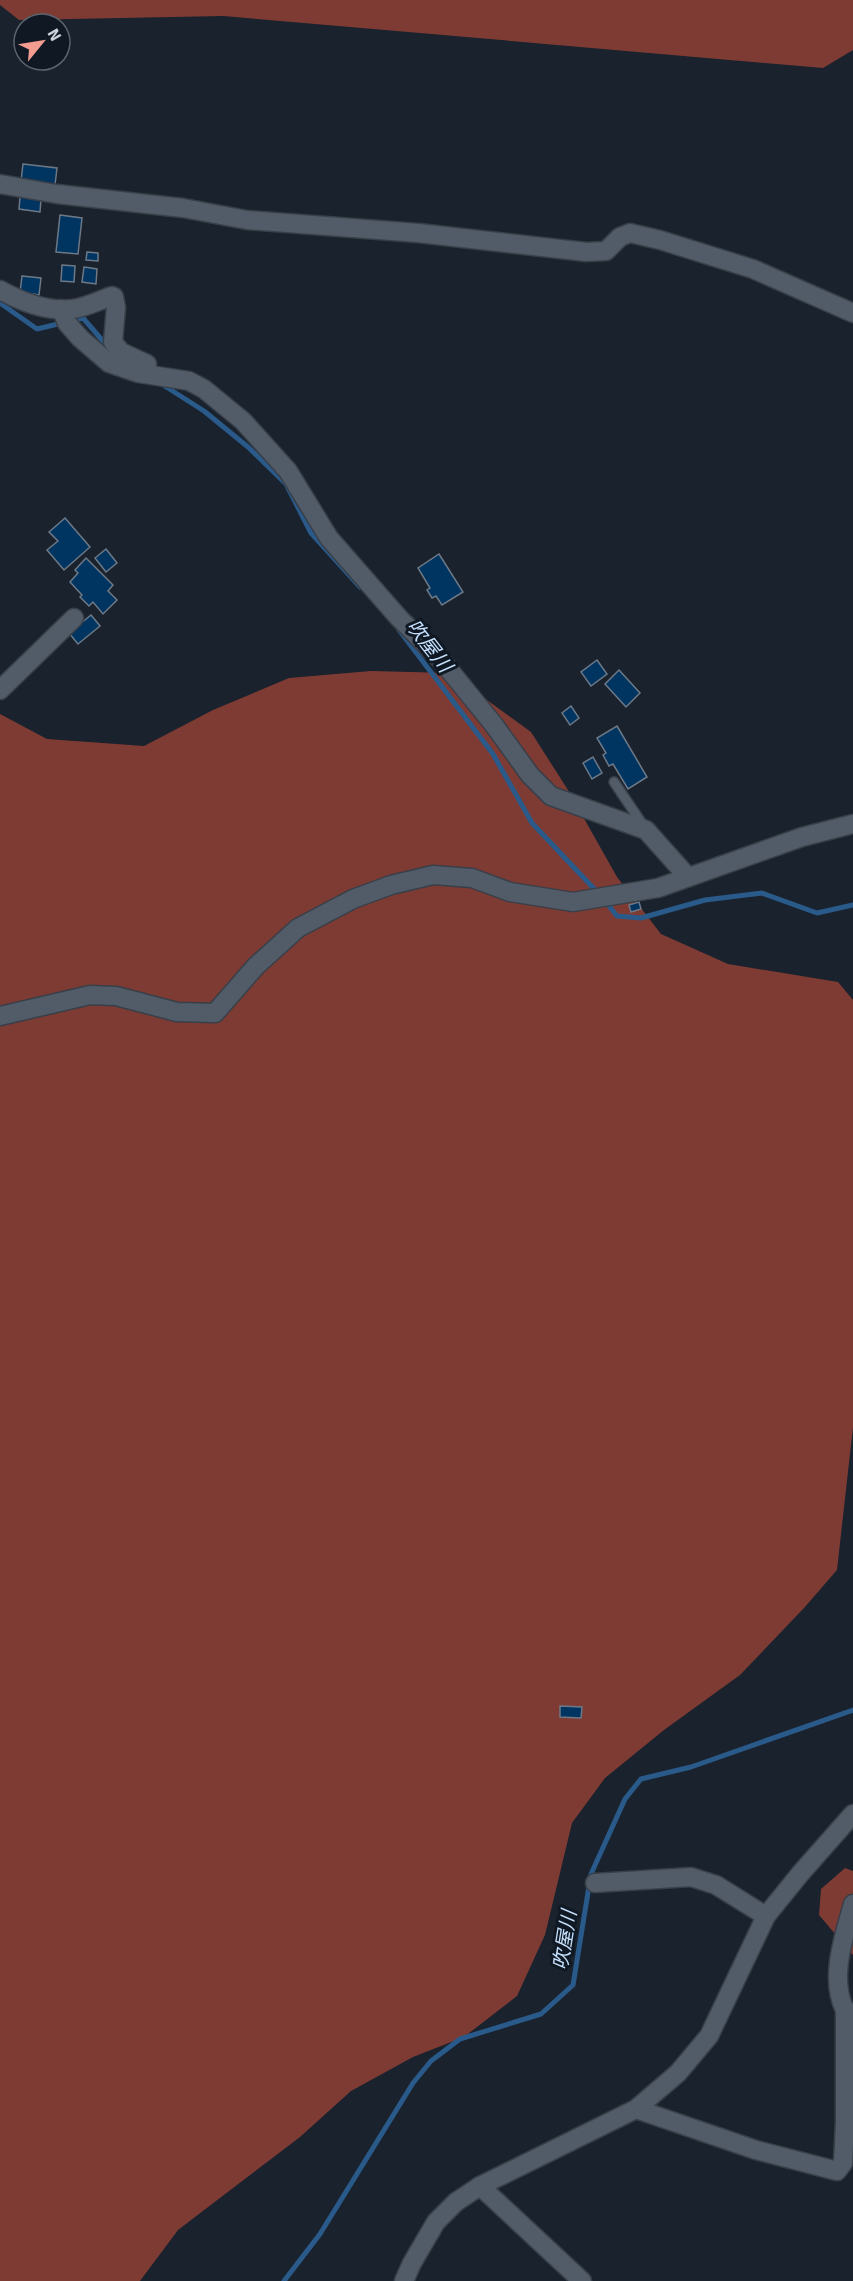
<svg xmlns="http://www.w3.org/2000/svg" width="853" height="2281" font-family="Signika,'Noto Sans JP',sans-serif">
  <rect width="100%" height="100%" fill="#19222d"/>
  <!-- forest -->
  <g fill="#7e3b34">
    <path d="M0 0H853V50L823 68 223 16 19 20 0 5Z"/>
    <path d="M371 671 450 673 531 732 568 790 617 877 661 934 728 964 838 982 853 1000V1427L837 1570 804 1608 740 1675 664 1730 605 1778 572 1823 545 1935 517 1996 464 2037 413 2057 351 2091 300 2137 178 2230 140 2281H0V714L47 739 144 746 213 710 289 678Z"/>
    <path d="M845 1868 853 1871V1955L819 1915 821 1889Z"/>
  </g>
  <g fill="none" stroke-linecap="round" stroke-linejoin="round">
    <!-- stream -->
    <g stroke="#2a5a8a" stroke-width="5">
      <path d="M0 303 37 329 83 318 108 347"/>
      <path d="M160 383 204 411 248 447 286 484 311 533 360 587"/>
      <path d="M399 630 493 754 532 823 599 894"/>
      <path d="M605 901 617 916 641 918 705 900 762 893 817 913 853 905"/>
      <path d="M284 2281 320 2234 413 2083 431 2061 460 2039 541 2014 573 1985 591 1874 625 1799 641 1779 691 1767 853 1710"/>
    </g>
  </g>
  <!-- building -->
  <g fill="#003461" stroke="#6d7986" stroke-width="1.5">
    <path d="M23 164 57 168 55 185 21 181Z"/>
    <path d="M20 197 41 199 40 212 19 209Z"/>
    <path d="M60 215 82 218 78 254 56 252Z"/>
    <path d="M87 252 98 253V261L86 260Z"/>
    <path d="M62 265 75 266 74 282 61 281Z"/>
    <path d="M84 267 97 269 96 284 82 282Z"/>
    <path d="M22 276 41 278 39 295 20 292Z"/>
    <path d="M65 518 90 547 64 570 47 550 58 541 49 532Z"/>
    <path d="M106 549 117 563 106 572 95 558Z"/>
    <path d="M439 554 463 592 442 605 436 596 432 598 427 590 430 588 418 568Z"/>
    <path d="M86 558 113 585 108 591 117 600 103 614 93 602 89 606 80 597 82 595 70 582 78 573 75 570Z"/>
    <path d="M91 615 100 626 78 644 69 633Z"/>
    <path d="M597 660 607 674 591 686 581 672Z"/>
    <path d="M619 670 640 693 626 707 605 684Z"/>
    <path d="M571 706 579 718 570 725 562 713Z"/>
    <path d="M617 726 647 777 628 789 613 764 609 766 603 755 606 753 597 738Z"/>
    <path d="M593 757 602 773 592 779 583 763Z"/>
    <path d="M639 902 641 909 631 912 629 905Z"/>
    <path d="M560 1706 582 1707 581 1718 560 1717Z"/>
  </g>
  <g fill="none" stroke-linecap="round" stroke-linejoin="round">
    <defs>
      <path id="service" d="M614 782 645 828"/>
      <g id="minor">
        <path d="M0 184 57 194 183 208 247 220 418 233 586 252 606 251 620 237 630 233 660 240 753 269 853 313"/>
        <path d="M0 290C20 301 48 312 72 309 85 308 100 300 112 296L114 297 116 307 113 342 121 352 147 364"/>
        <path d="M61 309 67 323 80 338 109 363 138 373 189 381 204 389 243 421 288 471 329 538 399 618 442 661 494 725 530 775 551 796 646 830 687 876"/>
        <path d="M0 690 74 618"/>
        <path d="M595 1883 691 1877 716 1885 766 1916"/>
        <path d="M853 1904C844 1936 829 1979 845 2010L853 2013"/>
        <path d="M636 2109 756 2150 837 2171 843 2163 845 2123V2010"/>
        <path d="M480 2186 582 2281"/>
      </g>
      <g id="tertiary">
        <path d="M0 1016 90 995 116 996 177 1012 215 1013 256 966 298 928 353 899 391 885 433 875 472 878 510 892 573 902 658 888 802 837 853 824"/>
        <path d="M404 2281 412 2263 436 2222 456 2202 480 2186 636 2109 678 2073 709 2036 766 1916 800 1874 853 1814"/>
      </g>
    </defs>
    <!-- service casing -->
    <use href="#service" stroke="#383f48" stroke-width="12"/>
    <!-- minor casing -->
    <use href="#minor" stroke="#383f48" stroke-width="21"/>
    <!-- tertiary casing -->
    <use href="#tertiary" stroke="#383f48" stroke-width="21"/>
    <!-- service -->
    <use href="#service" stroke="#515c68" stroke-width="9"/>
    <!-- minor -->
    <use href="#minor" stroke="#515c68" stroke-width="18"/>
    <!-- tertiary -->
    <use href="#tertiary" stroke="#515c68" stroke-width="18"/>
  </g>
  <g text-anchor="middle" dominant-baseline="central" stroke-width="6" stroke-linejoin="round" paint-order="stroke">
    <!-- water labels -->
    <g font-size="20" font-style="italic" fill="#c5e0fd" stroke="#101923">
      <text transform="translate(429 646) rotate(52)">吹屋川</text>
      <text transform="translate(565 1940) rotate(-81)">吹屋川</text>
    </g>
  </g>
  <!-- north arrow -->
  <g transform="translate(42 42) rotate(60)"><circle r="28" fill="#101923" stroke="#5b636c" stroke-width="1.5"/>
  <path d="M0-4.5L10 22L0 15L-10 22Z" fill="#f59c91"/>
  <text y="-9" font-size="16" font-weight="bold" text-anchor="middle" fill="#ccd2da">N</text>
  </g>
</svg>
